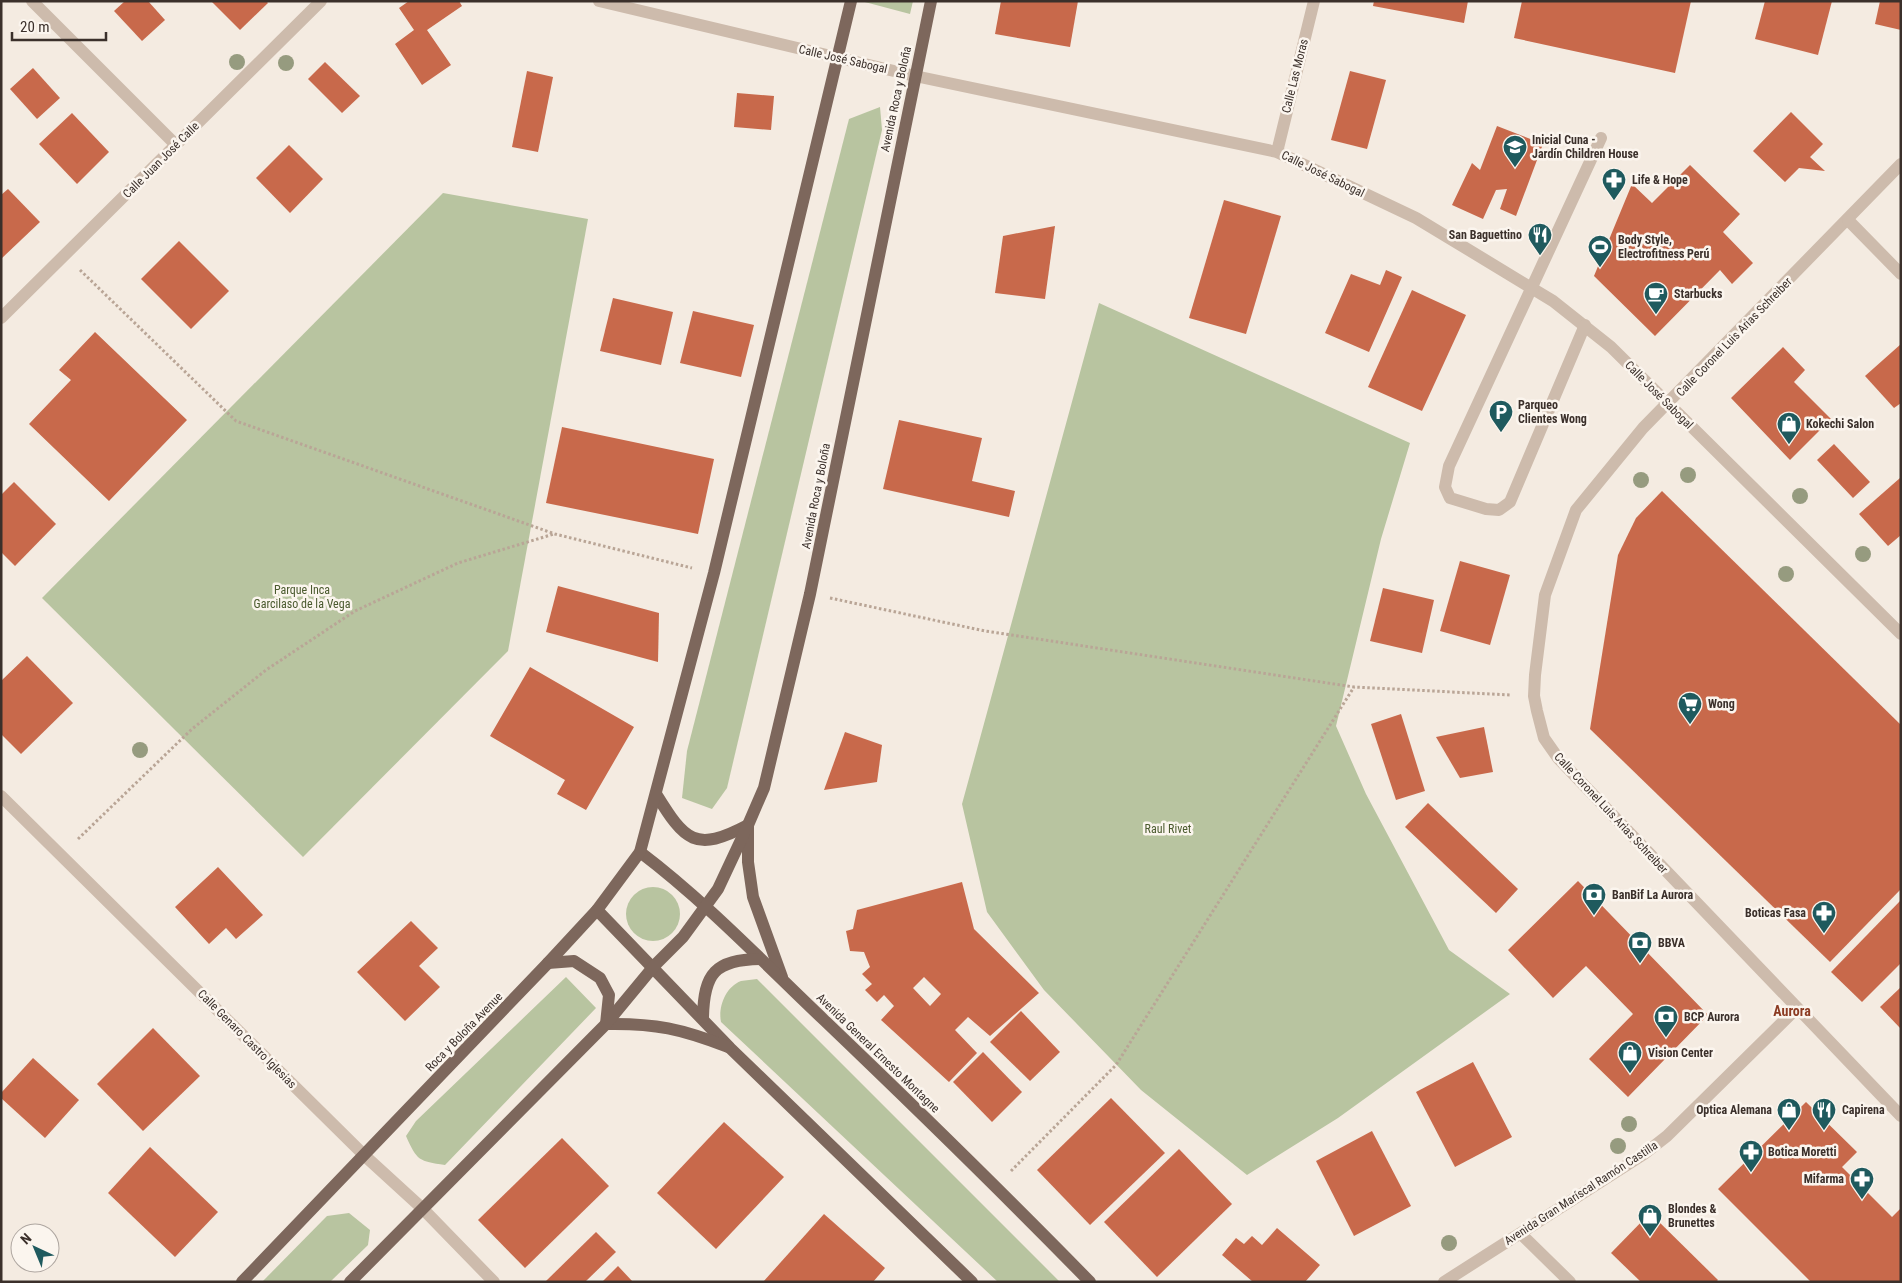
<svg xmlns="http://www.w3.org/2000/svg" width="1902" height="1283" font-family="'Roboto Condensed',sans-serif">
  <rect width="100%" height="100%" fill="#f4ebe1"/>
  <!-- green -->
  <g fill="#b8c4a0">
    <path d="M861 1H913L910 14Z"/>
    <path d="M880 107 882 130 727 788 712 809 682 798 687 751 849 119Z"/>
    <path d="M443 193 588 219 508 651 303 857 42 598Z"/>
    <path d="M1099 303 1410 443 1381 539 1336 726 1366 794 1449 950 1510 994 1338 1118 1247 1175 1141 1090 1044 990 987 912 962 804Z"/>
    <circle cx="653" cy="914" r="27"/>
    <path d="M566 977 596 1008 445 1165C419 1161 417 1161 406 1136L416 1121Z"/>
    <path d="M757 979 1060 1282H998L721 1022C718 1008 725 987 741 981 746 980 752 980 757 979Z"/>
    <path d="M349 1213 370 1230 368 1245 330 1282H262L327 1216Z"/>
  </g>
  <!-- building -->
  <g fill="#c8694b" fill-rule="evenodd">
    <path d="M125 1H148L165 20 142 41 114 11Z"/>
    <path d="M211 1H266L268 3 240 30Z"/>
    <path d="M409 1H459L462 6 427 30 451 65 422 85 395 44 414 30 399 8Z"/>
    <path d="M1001 1H1078L1070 47 995 34Z"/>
    <path d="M1374 1H1468L1464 23 1373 6Z"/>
    <path d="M1522 1H1691L1675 73 1514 38Z"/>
    <path d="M1765 1H1832L1818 55 1755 39Z"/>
    <path d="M1880 1H1901V30L1875 24Z"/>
    <path d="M325 62 360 96 342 113 308 79Z"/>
    <path d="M33 68 60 98 37 119 10 89Z"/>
    <path d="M527 71 553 77 538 152 512 147Z"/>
    <path d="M1350 71 1386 80 1367 149 1331 140Z"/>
    <path d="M737 93 774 96 771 130 734 127Z"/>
    <path d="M1791 112 1823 144 1810 157 1825 171 1799 168 1785 182 1753 151Z"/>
    <path d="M72 113 109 152 77 184 39 144Z"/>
    <path d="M1497 126 1543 144 1516 216 1500 209 1507 189 1496 190 1483 219 1452 205 1472 163 1480 170Z"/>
    <path d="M289 145 323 179 290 213 256 178Z"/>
    <path d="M1690 165 1740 214 1723 232 1753 263 1732 284 1720 270 1655 336 1594 276 1632 184 1652 203Z"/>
    <path d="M8 189 40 222 1 259V195Z"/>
    <path d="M1224 200 1281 216 1246 334 1189 318Z"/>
    <path d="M1055 226 1045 299 995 293 1003 236Z"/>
    <path d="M179 241 229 291 191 329 141 279Z"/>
    <path d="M1386 270 1402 277 1369 352 1325 333 1351 274 1380 285Z"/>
    <path d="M1412 290 1466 315 1422 411 1368 387Z"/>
    <path d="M613 298 673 312 661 365 600 351Z"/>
    <path d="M693 311 754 325 741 377 680 363Z"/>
    <path d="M95 332 187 420 109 501 29 424 71 380 59 370Z"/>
    <path d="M1901 344V403L1894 408 1865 376Z"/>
    <path d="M1783 347 1805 370 1794 382 1831 419 1790 460 1731 398Z"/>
    <path d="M899 420 982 438 972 481 1015 491 1009 517 883 489Z"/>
    <path d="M562 427 714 459 698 534 546 503Z"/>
    <path d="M1834 444 1870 482 1853 498 1817 460Z"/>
    <path d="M1900 478 1901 535 1888 546 1859 514Z"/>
    <path d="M14 482 56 524 15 566 1 552V495Z"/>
    <path d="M1662 491 1901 725V889L1830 962 1590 729 1618 555 1636 518Z"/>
    <path d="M1460 561 1510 575 1490 645 1440 631Z"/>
    <path d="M558 586 659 613 658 662 546 632Z"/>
    <path d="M1383 588 1434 600 1422 653 1370 641Z"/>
    <path d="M27 656 73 703 21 754 1 734V681Z"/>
    <path d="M530 667 634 727 586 810 557 794 565 780 490 736Z"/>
    <path d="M1401 714 1425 791 1396 800 1371 724Z"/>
    <path d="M1484 727 1493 772 1460 778 1436 737Z"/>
    <path d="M845 732 882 745 877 782 824 790Z"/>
    <path d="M1428 803 1518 889 1496 913 1405 827Z"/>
    <path d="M218 867 263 915 236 939 226 928 209 944 175 907Z"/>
    <path d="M1578 881 1708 1015 1628 1097 1589 1059 1633 1014 1586 966 1553 998 1508 950Z"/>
    <path d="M962 882 974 929 1039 993 990 1036 968 1017 955 1030 977 1053 949 1082 881 1020 894 1006 884 995 877 1002 865 990 872 984 862 974 870 967 864 952 850 951 846 931 853 929 857 910ZM924 977 941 994 930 1006 913 988Z"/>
    <path d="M1901 900V963L1862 1002 1831 972Z"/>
    <path d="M411 921 438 948 419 966 440 987 405 1021 357 972Z"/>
    <path d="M1901 987V1029L1880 1007Z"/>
    <path d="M1021 1011 1060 1052 1030 1081 990 1042Z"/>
    <path d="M153 1028 200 1076 143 1131 97 1084Z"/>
    <path d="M983 1052 1022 1092 992 1122 953 1082Z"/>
    <path d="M33 1058 79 1100 45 1138 1 1098V1093Z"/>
    <path d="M1473 1062 1512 1137 1455 1167 1416 1092Z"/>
    <path d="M1111 1098 1165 1153 1090 1225 1037 1170Z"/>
    <path d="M1806 1102 1857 1152 1842 1167 1892 1217 1901 1208V1282H1811L1718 1189Z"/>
    <path d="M724 1122 784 1177 716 1249 657 1193Z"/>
    <path d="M1372 1131 1411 1206 1354 1236 1316 1161Z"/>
    <path d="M562 1138 609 1186 525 1268 478 1220Z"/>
    <path d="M150 1147 218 1212 175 1257 108 1193Z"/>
    <path d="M1179 1149 1232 1204 1157 1277 1104 1222Z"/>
    <path d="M1650 1213 1718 1280 1716 1282H1641L1611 1253Z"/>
    <path d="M824 1214 885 1268 873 1282H763Z"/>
    <path d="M1277 1228 1320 1265 1305 1282H1253L1222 1255 1236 1238 1244 1244 1252 1236 1262 1245Z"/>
    <path d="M596 1232 616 1252 585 1282H545Z"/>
    <path d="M618 1266 633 1282H602Z"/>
  </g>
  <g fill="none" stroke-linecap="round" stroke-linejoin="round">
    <!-- path -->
    <g stroke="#b9a596" stroke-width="3" stroke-dasharray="2.5 2.5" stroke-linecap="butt">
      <path d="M80 270 236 421 555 534 692 568"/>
      <path d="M830 598 985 631 1354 687 1511 695"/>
      <path d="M78 839 192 729 266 670 355 611 458 563 554 534"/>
      <path d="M1011 1171 1116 1065 1354 687"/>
    </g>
    <!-- minor -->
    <g stroke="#cdbbac" stroke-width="12">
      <path d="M32 1 176 145"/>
      <path d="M599 1 915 76 1277 152 1416 218 1553 301 1611 347 1901 634"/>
      <path d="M1277 152 1314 1"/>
      <path d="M1901 164 1643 428 1576 510 1545 595 1535 675 1534 696 1537 711 1544 738 1558 758 1901 1116"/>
      <path d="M1848 220 1901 274"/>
      <path d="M1 318 321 1"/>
      <path d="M1585 325 1510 502 1499 510 1486 509 1450 498 1445 487 1449 466 1601 138"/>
      <path d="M1 796 365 1156 423 1209 494 1282"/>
      <path d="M1521 1234 1570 1282"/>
      <path d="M1444 1282 1644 1154 1667 1136 1796 1009"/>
    </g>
    <!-- major -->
    <g stroke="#7d675c" stroke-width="12">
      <path d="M656 794C685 841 695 853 748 825V862L753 897 782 977"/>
      <path d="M640 852C706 902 764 963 824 1020 914 1106 1003 1193 1090 1282"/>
      <path d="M597 910 730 1048 972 1282"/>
      <path d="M548 963 574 961 600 978 609 995 606 1024C655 1023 682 1029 728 1047"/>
      <path d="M703 1017C704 973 715 960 760 959"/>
      <path d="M242 1282 548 963 597 910 640 852 714 573 851 1"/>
      <path d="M350 1282 606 1024 654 966 683 937 718 889 748 825 764 788 810 594 931 1"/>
    </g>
  </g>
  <!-- trees -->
  <g fill="#969b7f">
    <circle cx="237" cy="62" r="8"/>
    <circle cx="286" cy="63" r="8"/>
    <circle cx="1688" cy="475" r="8"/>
    <circle cx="1641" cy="480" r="8"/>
    <circle cx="1800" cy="496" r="8"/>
    <circle cx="1863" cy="554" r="8"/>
    <circle cx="1786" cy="574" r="8"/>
    <circle cx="140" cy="750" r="8"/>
    <circle cx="1629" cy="1124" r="8"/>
    <circle cx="1618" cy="1146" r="8"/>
    <circle cx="1449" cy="1243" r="8"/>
  </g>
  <!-- icons -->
  <defs>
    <symbol id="school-pin" viewBox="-11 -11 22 30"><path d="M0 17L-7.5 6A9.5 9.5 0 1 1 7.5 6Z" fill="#1f5a5e" stroke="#fbf5ee"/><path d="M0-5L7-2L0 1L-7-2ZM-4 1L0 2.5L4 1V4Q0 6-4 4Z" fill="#fff"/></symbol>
    <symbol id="pharmacy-pin" viewBox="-11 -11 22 30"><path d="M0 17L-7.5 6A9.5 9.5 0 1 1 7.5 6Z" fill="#1f5a5e" stroke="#fbf5ee"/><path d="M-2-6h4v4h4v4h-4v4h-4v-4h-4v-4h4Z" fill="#fff"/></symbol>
    <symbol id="restaurant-pin" viewBox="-11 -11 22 30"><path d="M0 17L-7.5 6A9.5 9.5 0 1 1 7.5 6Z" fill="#1f5a5e" stroke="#fbf5ee"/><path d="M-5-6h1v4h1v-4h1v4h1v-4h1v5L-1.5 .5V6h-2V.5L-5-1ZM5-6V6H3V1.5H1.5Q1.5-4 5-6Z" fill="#fff"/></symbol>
    <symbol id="stadium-pin" viewBox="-11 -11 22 30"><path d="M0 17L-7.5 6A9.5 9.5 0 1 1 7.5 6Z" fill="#1f5a5e" stroke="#fbf5ee"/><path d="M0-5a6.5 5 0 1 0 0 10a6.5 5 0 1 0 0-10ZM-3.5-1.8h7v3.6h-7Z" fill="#fff"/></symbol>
    <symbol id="cafe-pin" viewBox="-11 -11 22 30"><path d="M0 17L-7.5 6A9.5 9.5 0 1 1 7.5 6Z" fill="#1f5a5e" stroke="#fbf5ee"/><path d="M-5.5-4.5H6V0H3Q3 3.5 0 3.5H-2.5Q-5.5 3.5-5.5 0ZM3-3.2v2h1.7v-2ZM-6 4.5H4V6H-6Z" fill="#fff"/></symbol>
    <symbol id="parking-pin" viewBox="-11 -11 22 30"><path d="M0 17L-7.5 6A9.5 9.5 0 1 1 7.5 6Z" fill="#1f5a5e" stroke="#fbf5ee"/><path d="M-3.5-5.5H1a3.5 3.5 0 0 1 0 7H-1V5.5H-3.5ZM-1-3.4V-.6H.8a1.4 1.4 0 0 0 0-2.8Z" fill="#fff"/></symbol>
    <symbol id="shop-pin" viewBox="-11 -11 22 30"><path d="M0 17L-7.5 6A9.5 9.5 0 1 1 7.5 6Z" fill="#1f5a5e" stroke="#fbf5ee"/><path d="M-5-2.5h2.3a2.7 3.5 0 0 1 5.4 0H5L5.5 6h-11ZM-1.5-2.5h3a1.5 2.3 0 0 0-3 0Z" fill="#fff"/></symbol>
    <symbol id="supermarket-pin" viewBox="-11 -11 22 30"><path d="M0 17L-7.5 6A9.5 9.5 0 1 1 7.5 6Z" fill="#1f5a5e" stroke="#fbf5ee"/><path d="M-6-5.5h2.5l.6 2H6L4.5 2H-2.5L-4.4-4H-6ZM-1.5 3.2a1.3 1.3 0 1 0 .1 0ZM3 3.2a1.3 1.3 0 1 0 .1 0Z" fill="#fff"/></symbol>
    <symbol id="bank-pin" viewBox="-11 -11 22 30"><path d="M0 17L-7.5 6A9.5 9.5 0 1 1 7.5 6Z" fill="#1f5a5e" stroke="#fbf5ee"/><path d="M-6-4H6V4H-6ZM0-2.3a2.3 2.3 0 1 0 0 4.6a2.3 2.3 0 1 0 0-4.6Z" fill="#fff"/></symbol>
  </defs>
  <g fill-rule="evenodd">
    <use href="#school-pin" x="1501" y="133" width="28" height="38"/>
    <use href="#pharmacy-pin" x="1600" y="166" width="28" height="38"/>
    <use href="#restaurant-pin" x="1526" y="221" width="28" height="38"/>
    <use href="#stadium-pin" x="1586" y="233" width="28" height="38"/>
    <use href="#cafe-pin" x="1642" y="280" width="28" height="38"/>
    <use href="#parking-pin" x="1487" y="398" width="28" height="38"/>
    <use href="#shop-pin" x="1775" y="410" width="28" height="38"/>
    <use href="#supermarket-pin" x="1676" y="690" width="28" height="38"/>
    <use href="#bank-pin" x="1580" y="881" width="28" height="38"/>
    <use href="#pharmacy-pin" x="1810" y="899" width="28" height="38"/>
    <use href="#bank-pin" x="1626" y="929" width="28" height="38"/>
    <use href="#bank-pin" x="1652" y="1003" width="28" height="38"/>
    <use href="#shop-pin" x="1616" y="1039" width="28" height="38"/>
    <use href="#shop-pin" x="1775" y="1096" width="28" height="38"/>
    <use href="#restaurant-pin" x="1810" y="1096" width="28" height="38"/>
    <use href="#pharmacy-pin" x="1737" y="1138" width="28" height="38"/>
    <use href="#pharmacy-pin" x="1848" y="1165" width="28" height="38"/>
    <use href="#shop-pin" x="1636" y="1202" width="28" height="38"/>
  </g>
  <g text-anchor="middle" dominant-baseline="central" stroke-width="5" stroke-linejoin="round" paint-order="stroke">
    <!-- street labels -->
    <g font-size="12" fill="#3b302b" stroke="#fbf5ee">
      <text transform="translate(843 59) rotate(13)">Calle José Sabogal</text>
      <text transform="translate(1295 76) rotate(-76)">Calle Las Moras</text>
      <text transform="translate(896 99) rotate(-78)">Avenida Roca y Boloña</text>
      <text transform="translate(161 160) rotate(-45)">Calle Juan José Calle</text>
      <text transform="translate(1323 174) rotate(26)">Calle José Sabogal</text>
      <text transform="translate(1734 337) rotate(-46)">Calle Coronel Luis Arias Schreiber</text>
      <text transform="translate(1659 395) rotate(45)">Calle José Sabogal</text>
      <text transform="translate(816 496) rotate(-79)">Avenida Roca y Boloña</text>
      <text transform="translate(1611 813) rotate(47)">Calle Coronel Luis Arias Schreiber</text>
      <text transform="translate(464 1032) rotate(-46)">Roca y Boloña Avenue</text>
      <text transform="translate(247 1039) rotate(45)">Calle Genaro Castro Iglesias</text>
      <text transform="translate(878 1053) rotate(44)">Avenida General Ernesto Montagne</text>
      <text transform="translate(1581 1193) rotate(-33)">Avenida Gran Maríscal Ramón Castilla</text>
    </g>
    <!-- poi labels -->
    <g font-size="12" font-weight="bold" fill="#3b302b" stroke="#fbf5ee" text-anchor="start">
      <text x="1532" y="140">Inicial Cuna -<tspan x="1532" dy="14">Jardín Children House</tspan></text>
      <text x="1632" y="180">Life &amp; Hope</text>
      <text x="1522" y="235" text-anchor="end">San Baguettino</text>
      <text x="1618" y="240">Body Style,<tspan x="1618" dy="14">Electrofitness Perú</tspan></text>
      <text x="1674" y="294">Starbucks</text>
      <text x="1518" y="405">Parqueo<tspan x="1518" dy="14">Clientes Wong</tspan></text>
      <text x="1806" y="424">Kokechi Salon</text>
      <text x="1708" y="704">Wong</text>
      <text x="1612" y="895">BanBif La Aurora</text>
      <text x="1806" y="913" text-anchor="end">Boticas Fasa</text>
      <text x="1658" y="943">BBVA</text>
      <text x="1684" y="1017">BCP Aurora</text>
      <text x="1648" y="1053">Vision Center</text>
      <text x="1772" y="1110" text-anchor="end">Optica Alemana</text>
      <text x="1842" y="1110">Capirena</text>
      <text x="1768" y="1152">Botica Moretti</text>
      <text x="1844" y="1179" text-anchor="end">Mifarma</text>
      <text x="1668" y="1209">Blondes &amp;<tspan x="1668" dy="14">Brunettes</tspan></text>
    </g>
    <!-- park labels -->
    <g font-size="12" fill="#4a5a2e" stroke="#fbf5ee">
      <text x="302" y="590">Parque Inca<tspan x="302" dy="14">Garcilaso de la Vega</tspan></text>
      <text x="1168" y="829">Raul Rivet</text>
    </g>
    <!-- neighbourhood labels -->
    <g font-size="14" font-weight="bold" fill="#8c3b22" stroke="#fbf5ee">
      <text x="1792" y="1011">Aurora</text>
    </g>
  </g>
  <!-- border -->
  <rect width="1902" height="1283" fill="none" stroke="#3b302b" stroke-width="5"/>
  <!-- north arrow -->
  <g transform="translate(35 1248) rotate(316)"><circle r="24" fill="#fbf5ee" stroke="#aea6a0"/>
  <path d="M0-4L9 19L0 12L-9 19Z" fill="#1f5a5e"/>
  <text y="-8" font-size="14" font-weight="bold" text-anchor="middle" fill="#3b302b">N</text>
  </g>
  <!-- scale -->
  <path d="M12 32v8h94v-8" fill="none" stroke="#3b302b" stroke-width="2.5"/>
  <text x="20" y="32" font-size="15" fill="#3b302b" stroke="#fbf5ee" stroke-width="4" paint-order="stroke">20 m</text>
</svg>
